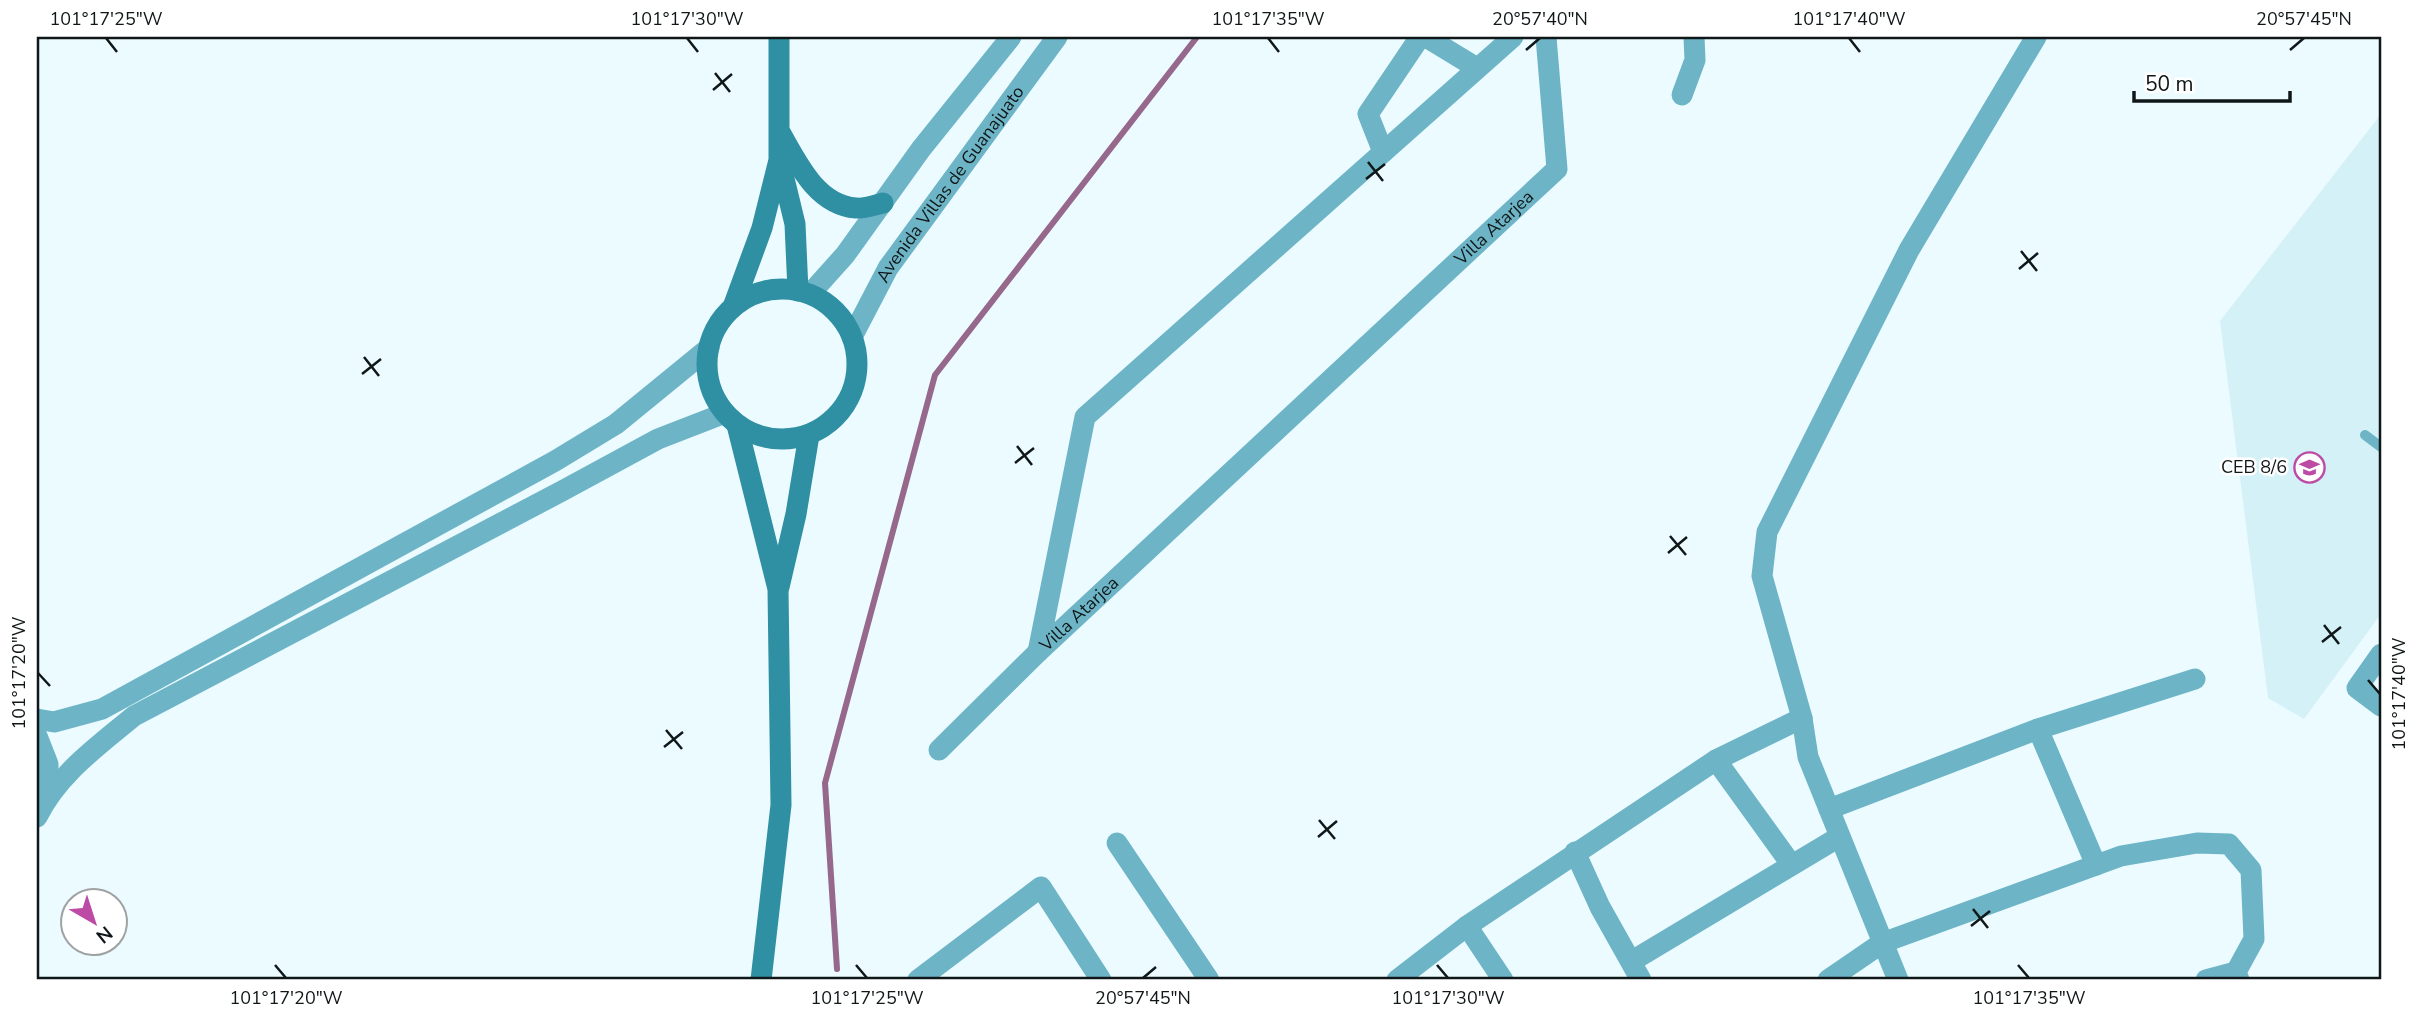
<svg xmlns="http://www.w3.org/2000/svg" width="2418" height="1017" font-family="'Nunito Sans',sans-serif">
  <rect width="100%" height="100%" fill="#ecfbff"/>
  <!-- built -->
  <path fill="#d4f1f8" d="M2381 114V614L2304 719 2268 698 2220 321Z"/>
  <g fill="none" stroke-linecap="round" stroke-linejoin="round">
    <!-- stream -->
    <path stroke="#96688c" stroke-width="6" d="M837 969 825 783 935 375 1197 37"/>
    <!-- lane -->
    <path stroke="#6db5c6" stroke-width="10" d="M2365 435 2381 447"/>
    <!-- street -->
    <g stroke="#6db5c6" stroke-width="21">
      <path d="M1426 37 1477 68"/>
      <path id="s1" d="M1513 37 1085 417 1038 652 1557 169 1546 37"/>
      <path d="M1682 95 1695 60 1694 37"/>
      <path d="M1383 152 1368 114 1420 37"/>
      <path d="M810 294 845 255 921 149 1011 37"/>
      <path id="s2" d="M852 337 888 268 1057 37"/>
      <path d="M2381 654 2357 688 2381 706"/>
      <path d="M37 719 54 722 102 709 555 461 616 424 709 348"/>
      <path d="M2038 729 2195 679"/>
      <path d="M37 736 48 764V795"/>
      <path d="M939 750 1038 652"/>
      <path d="M1716 760 1791 864"/>
      <path d="M1829 809 2038 729 2096 865"/>
      <path d="M37 817C58 774 98 746 134 716L562 491 658 439 725 413"/>
      <path d="M1117 843 1209 980"/>
      <path d="M1575 852 1600 907 1641 980"/>
      <path d="M1467 926 1503 980"/>
      <path d="M1632 961 1839 837"/>
      <path d="M918 980 1041 887 1101 980"/>
      <path d="M1397 980 1467 926 1716 760 1802 718"/>
      <path d="M1828 980 1882 943 2121 856 2197 843 2229 844 2251 870 2254 939 2236 972 2239 980"/>
      <path d="M1898 980 1808 757 1802 718 1762 576 1767 532 1909 250 2036 37"/>
      <path d="M2206 980 2236 972"/>
    </g>
    <!-- secondary -->
    <g stroke="#2f8fa3" stroke-width="21">
      <path d="M781 134C798 164 817 205 856 208 864 209 875 205 883 203"/>
      <path d="M780 162 795 224 798 291"/>
      <circle cx="782" cy="364" r="75"/>
      <path d="M733 307 762 228 779 160V37"/>
      <path d="M737 425 778 589 781 805 761 980"/>
      <path d="M779 587 796 514 809 435"/>
    </g>
  </g>
  <!-- ticks -->
  <path fill="none" stroke="#101718" stroke-width="2.5" d="M106 38 117 52M687 38 698 52M1268 38 1279 52M1849 38 1860 52M1526 50 1540 38M2290 50 2304 38M715 73 730 92M713 90 732 74M1368 162 1383 181M1366 179 1385 164M2021 251 2037 271M2019 269 2038 253M364 357 379 376M362 374 381 359M1017 446 1032 465M1015 463 1034 448M1670 536 1686 555M1668 553 1687 537M2324 625 2339 644M2322 642 2341 627M38 673 50 686M2368 680 2380 694M666 730 682 749M664 747 683 732M1319 820 1335 839M1318 837 1337 821M1973 909 1988 928M1971 926 1990 911M275 965 286 978M856 965 867 978M1437 965 1448 978M2018 965 2029 978M1143 978 1156 967"/>
  <!-- icons -->
  <defs>
    <symbol id="school-ring" viewBox="-11 -11 22 22"><circle r="9.5" fill="#fff" stroke="#bd4ba6" stroke-width="1.5"/><path d="M0-5L7-2L0 1L-7-2ZM-4 1L0 2.5L4 1V4Q0 6-4 4Z" fill="#bd4ba6"/></symbol>
  </defs>
  <g fill-rule="evenodd">
    <use href="#school-ring" x="2292" y="450" width="35" height="35"/>
  </g>
  <g text-anchor="middle" dominant-baseline="central" stroke-width="5" stroke-linejoin="round" paint-order="stroke">
    <!-- street labels -->
    <g font-size="18" fill="#101718" stroke="#fff">
      <text stroke="none"><textPath href="#s2" startOffset="182">Avenida Villas de Guanajuato</textPath></text>
      <text stroke="none"><textPath href="#s1" startOffset="1435">Villa Atarjea</textPath></text>
      <text stroke="none"><textPath href="#s1" startOffset="868">Villa Atarjea</textPath></text>
    </g>
    <!-- poi labels -->
    <g font-size="18" fill="#101718" stroke="#fff" text-anchor="end">
      <text x="2287" y="467">CEB 8/6</text>
    </g>
  </g>
  <!-- border -->
  <rect width="2418" height="1017" fill="none" stroke="#ffffff" stroke-width="77"/>
  <!-- north arrow -->
  <g transform="translate(94 922) rotate(141)"><circle r="33" fill="#ffffff" stroke="#9fa2a3" stroke-width="2"/>
  <path d="M0-5L12 26L0 18L-12 26Z" fill="#bd4ba6"/>
  <text y="-10" font-size="19" font-weight="bold" text-anchor="middle" fill="#101718">N</text>
  </g>
  <!-- scale -->
  <path d="M2134 91v10h156v-10" fill="none" stroke="#101718" stroke-width="3.5"/>
  <text x="2145" y="91" font-size="21" fill="#101718" stroke="#ffffff" stroke-width="5" paint-order="stroke">50 m</text>
  <rect x="38" y="38" width="2342" height="940" fill="none" stroke="#101718" stroke-width="2.5"/>
  <g font-size="18" text-anchor="middle" fill="#101718">
    <text x="106" y="25">101°17'25"W</text>
    <text x="687" y="25">101°17'30"W</text>
    <text x="1268" y="25">101°17'35"W</text>
    <text x="1540" y="25">20°57'40"N</text>
    <text x="1849" y="25">101°17'40"W</text>
    <text x="2304" y="25">20°57'45"N</text>
    <text transform="translate(19 673) rotate(-90)" y="6">101°17'20"W</text>
    <text transform="translate(2399 694) rotate(-90)" y="6">101°17'40"W</text>
    <text x="286" y="1004">101°17'20"W</text>
    <text x="867" y="1004">101°17'25"W</text>
    <text x="1143" y="1004">20°57'45"N</text>
    <text x="1448" y="1004">101°17'30"W</text>
    <text x="2029" y="1004">101°17'35"W</text>
  </g>
</svg>
